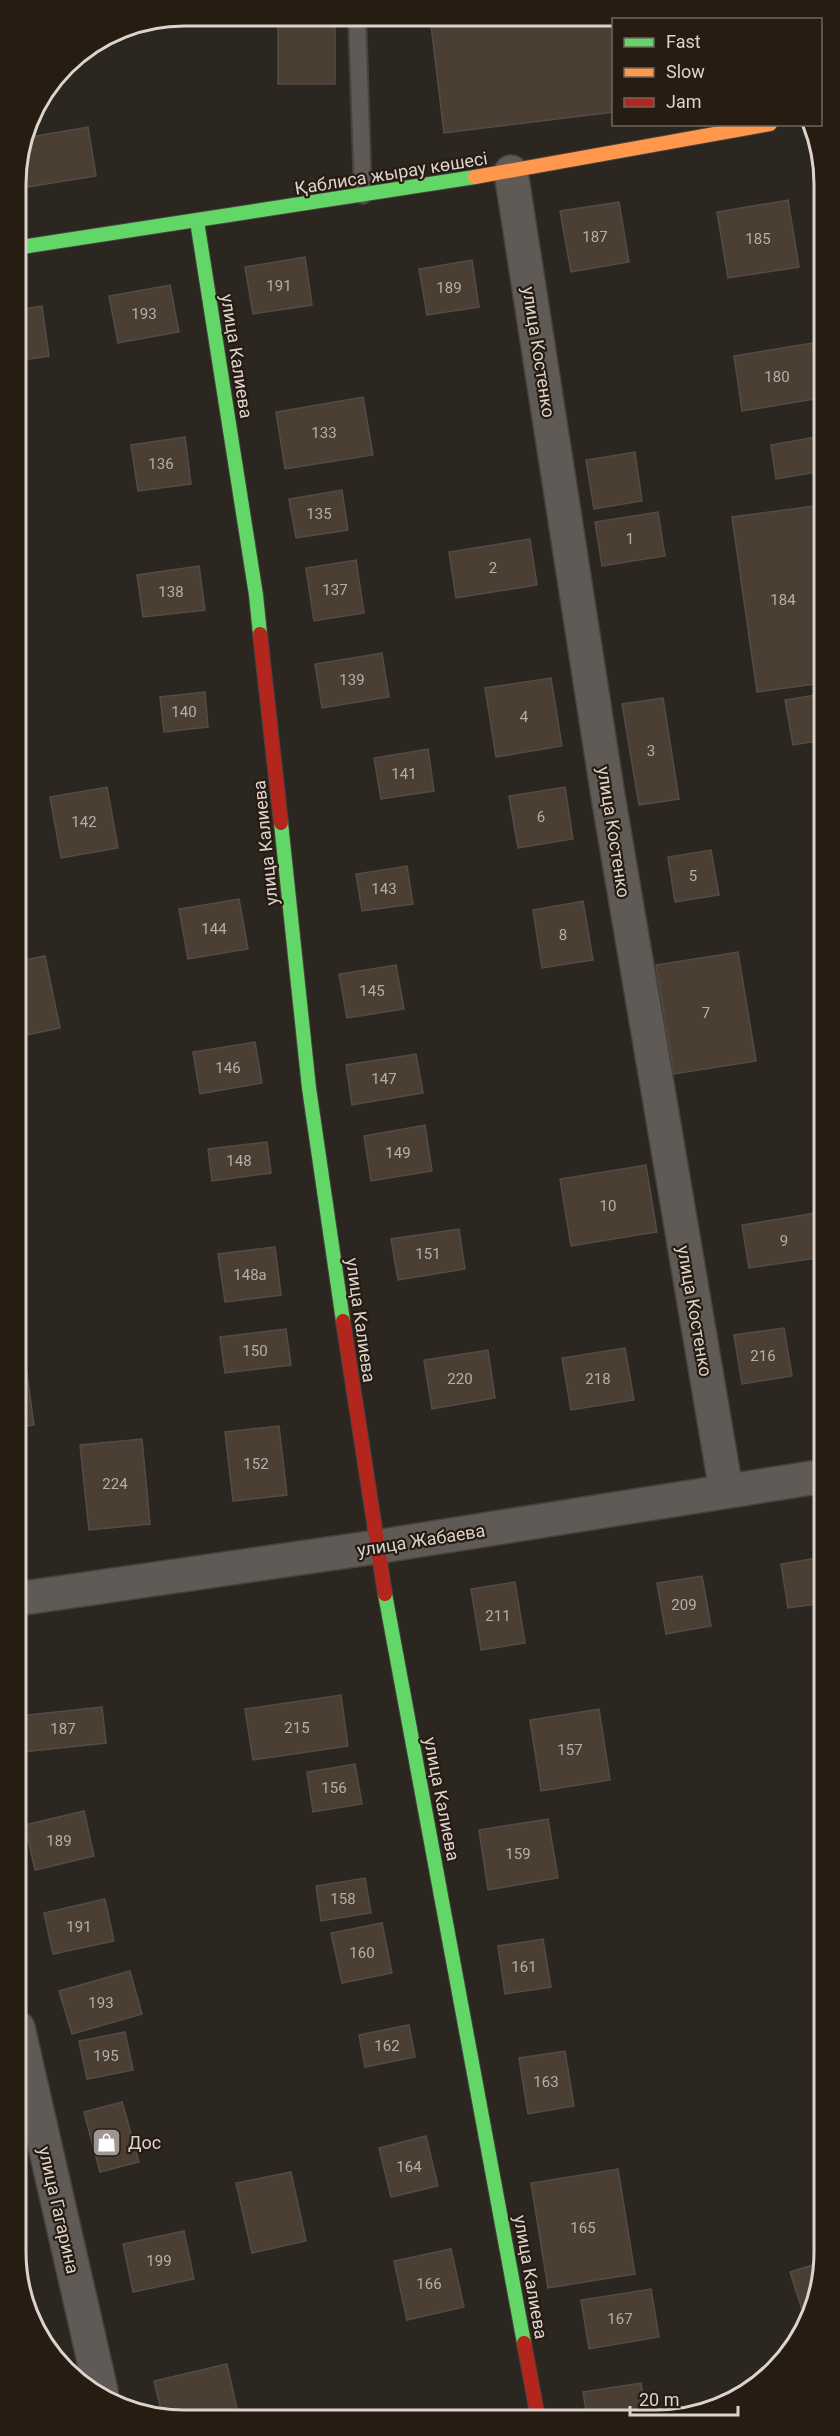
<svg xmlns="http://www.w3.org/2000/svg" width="840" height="2436" font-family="Roboto,sans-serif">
  <rect width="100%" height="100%" fill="#2c2621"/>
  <!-- building -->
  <g fill="#4b3f34" stroke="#524c48" stroke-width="1.5">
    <rect x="278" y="16" width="57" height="68"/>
    <path d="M430 17 627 18 614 20V112L444 133Z"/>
    <path d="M664 18H690L692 20H664Z"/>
    <path d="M88 127 96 176 15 189V172L25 138Z"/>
    <path d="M788 200 799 267 728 278 717 212Z"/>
    <path d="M619 202 629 262 571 272 560 211Z"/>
    <path d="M305 257 312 305 253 314 245 267Z"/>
    <path d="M472 260 479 307 427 315 419 269Z"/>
    <path d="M170 285 179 332 118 343 109 296Z"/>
    <path d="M42 306 49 356 16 361V310Z"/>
    <path d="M812 343 821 398 742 411 734 356Z"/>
    <path d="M363 397 373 455 285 469 276 412Z"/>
    <path d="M822 436V471L776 479 771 445Z"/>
    <path d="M185 437 191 484 138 491 131 445Z"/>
    <path d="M635 452 642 501 594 509 586 460Z"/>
    <path d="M342 490 348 530 296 538 289 499Z"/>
    <path d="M822 505V683L757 692 732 517Z"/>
    <path d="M658 512 665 556 602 566 595 522Z"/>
    <path d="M530 539 537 585 456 598 449 552Z"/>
    <path d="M356 560 364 613 314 621 306 568Z"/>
    <path d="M199 566 205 610 143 617 137 575Z"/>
    <path d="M382 653 389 697 322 708 315 664Z"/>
    <path d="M551 678 562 746 496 757 485 688Z"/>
    <path d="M205 692 208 727 164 732 160 697Z"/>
    <path d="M822 694 823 740 793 745 785 700Z"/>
    <path d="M663 698 679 799 639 805 622 704Z"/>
    <path d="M428 749 434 791 381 799 374 758Z"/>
    <path d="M107 787 118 848 61 858 50 797Z"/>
    <path d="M565 787 573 839 518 848 509 796Z"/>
    <path d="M823 809V842L817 810Z"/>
    <path d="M711 850 719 895 675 902 668 857Z"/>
    <path d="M407 866 413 904 362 911 356 874Z"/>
    <path d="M239 899 248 949 188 959 179 909Z"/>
    <path d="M583 901 593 960 542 968 533 910Z"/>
    <path d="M738 952 756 1061 674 1074 656 965Z"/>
    <path d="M45 956 60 1028 17 1037 16 962Z"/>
    <path d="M396 965 404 1009 347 1018 339 974Z"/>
    <path d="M255 1042 262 1083 200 1094 193 1052Z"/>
    <path d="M416 1054 423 1093 352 1105 346 1065Z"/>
    <path d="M425 1125 432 1171 371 1181 364 1136Z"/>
    <path d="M267 1142 271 1173 212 1181 208 1149Z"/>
    <path d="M646 1165 657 1232 571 1246 560 1179Z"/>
    <path d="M823 1212V1257L749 1268 742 1225Z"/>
    <path d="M459 1229 465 1269 398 1280 391 1239Z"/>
    <path d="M275 1247 281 1295 225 1302 218 1254Z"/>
    <path d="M784 1328 792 1376 742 1384 734 1335Z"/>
    <path d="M286 1329 291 1365 225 1373 220 1337Z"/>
    <path d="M625 1348 634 1400 571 1410 562 1358Z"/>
    <path d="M488 1350 495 1398 432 1409 424 1360Z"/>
    <path d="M26 1367 34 1425 17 1427V1369Z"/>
    <path d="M279 1426 287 1495 233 1501 225 1432Z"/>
    <path d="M142 1439 150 1524 89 1530 80 1445Z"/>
    <path d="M17 1495 21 1517 17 1518Z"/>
    <path d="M824 1557V1603L788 1608 781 1564Z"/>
    <path d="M702 1576 711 1626 666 1634 657 1583Z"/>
    <path d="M515 1582 525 1643 481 1650 471 1589Z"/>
    <path d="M341 1695 348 1746 253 1760 245 1709Z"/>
    <path d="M102 1707 106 1743 23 1752 19 1716Z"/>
    <path d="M599 1709 610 1780 541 1791 530 1720Z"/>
    <path d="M355 1764 362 1804 313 1812 307 1772Z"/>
    <path d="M84 1811 94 1856 35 1870 25 1825Z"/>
    <path d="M548 1819 558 1878 488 1890 479 1830Z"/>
    <path d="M365 1878 371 1913 321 1921 316 1886Z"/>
    <path d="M105 1899 114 1941 53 1954 44 1913Z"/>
    <path d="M382 1923 392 1973 342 1983 331 1933Z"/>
    <path d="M543 1939 551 1987 505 1994 498 1946Z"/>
    <path d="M130 1971 142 2014 72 2034 59 1991Z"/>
    <path d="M409 2025 415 2057 365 2067 359 2035Z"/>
    <path d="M125 2032 133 2070 87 2079 79 2041Z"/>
    <path d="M565 2051 574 2106 528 2114 519 2058Z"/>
    <path d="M122 2102 139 2162 100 2172 84 2112Z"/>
    <path d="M426 2136 438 2186 391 2197 379 2148Z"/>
    <path d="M618 2169 635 2274 548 2288 531 2183Z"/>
    <path d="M291 2172 306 2241 252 2253 236 2183Z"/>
    <path d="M184 2231 194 2279 133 2292 123 2244Z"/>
    <path d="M451 2249 464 2307 407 2320 394 2261Z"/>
    <path d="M825 2261 812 2317 807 2325 790 2272Z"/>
    <path d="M651 2289 659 2337 589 2349 581 2300Z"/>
    <path d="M227 2364 239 2418H163L154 2381Z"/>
    <path d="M641 2383 647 2418H587L583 2392Z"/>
  </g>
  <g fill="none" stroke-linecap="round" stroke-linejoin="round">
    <defs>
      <path id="lane" d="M357 16 363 195"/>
      <g id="street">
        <path d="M511 172 608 796 726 1490"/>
        <path d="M17 1599 376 1547 824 1476"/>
        <path d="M18 2028 101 2391"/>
      </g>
      <g id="fast">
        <path d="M197 221 256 595 260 634"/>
        <path d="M15 248 475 177"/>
        <path d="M281 823 309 1088 343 1321"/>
        <path d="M385 1594 524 2343"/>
      </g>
      <path id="slow" d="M475 177 770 124"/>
      <g id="jam">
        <path d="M260 634 281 823"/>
        <path d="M343 1321 385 1594"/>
        <path d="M524 2343 538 2418"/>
      </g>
    </defs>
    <!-- lane casing -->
    <use href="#lane" stroke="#48423d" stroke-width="20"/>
    <!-- street casing -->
    <use href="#street" stroke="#48423d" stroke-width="36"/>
    <!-- fast casing -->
    <use href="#fast" stroke="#48423d" stroke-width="16"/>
    <!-- slow casing -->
    <use href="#slow" stroke="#48423d" stroke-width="16"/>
    <!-- jam casing -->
    <use href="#jam" stroke="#48423d" stroke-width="16"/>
    <!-- lane -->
    <use href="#lane" stroke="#605a56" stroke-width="16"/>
    <!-- street -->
    <use href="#street" stroke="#605a56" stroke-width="33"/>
    <!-- fast -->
    <use href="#fast" stroke="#63d668" stroke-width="14"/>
    <!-- slow -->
    <use href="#slow" stroke="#ff974d" stroke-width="14"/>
    <!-- jam -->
    <use href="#jam" stroke="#b3261e" stroke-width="14"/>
  </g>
  <!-- icons -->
  <defs>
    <symbol id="shop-square" viewBox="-11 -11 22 22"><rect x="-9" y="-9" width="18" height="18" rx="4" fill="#9e9691" stroke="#271c12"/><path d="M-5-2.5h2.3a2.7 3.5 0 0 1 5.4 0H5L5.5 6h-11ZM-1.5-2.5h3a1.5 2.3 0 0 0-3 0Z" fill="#fff"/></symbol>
  </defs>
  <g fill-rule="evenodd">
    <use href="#shop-square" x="90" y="2126" width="33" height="33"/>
  </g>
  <g text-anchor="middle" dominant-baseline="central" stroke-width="4.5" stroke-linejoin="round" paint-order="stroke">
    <!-- number labels -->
    <g font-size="15" fill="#b8aea7">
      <text x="595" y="237">187</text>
      <text x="758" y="239">185</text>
      <text x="279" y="286">191</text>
      <text x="449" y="288">189</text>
      <text x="144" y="314">193</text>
      <text x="777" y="377">180</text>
      <text x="324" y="433">133</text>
      <text x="161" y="464">136</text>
      <text x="319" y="514">135</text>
      <text x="630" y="539">1</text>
      <text x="493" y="568">2</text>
      <text x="335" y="590">137</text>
      <text x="171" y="592">138</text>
      <text x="783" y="600">184</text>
      <text x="352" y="680">139</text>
      <text x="184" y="712">140</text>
      <text x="524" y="717">4</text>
      <text x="651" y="751">3</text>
      <text x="404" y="774">141</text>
      <text x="541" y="817">6</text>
      <text x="84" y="822">142</text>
      <text x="693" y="876">5</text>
      <text x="384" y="889">143</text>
      <text x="214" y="929">144</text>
      <text x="563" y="935">8</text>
      <text x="372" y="991">145</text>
      <text x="706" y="1013">7</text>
      <text x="228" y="1068">146</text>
      <text x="384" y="1079">147</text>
      <text x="398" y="1153">149</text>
      <text x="239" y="1161">148</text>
      <text x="608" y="1206">10</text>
      <text x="784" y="1241">9</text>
      <text x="428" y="1254">151</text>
      <text x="250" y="1275">148а</text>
      <text x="255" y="1351">150</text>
      <text x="763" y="1356">216</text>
      <text x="460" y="1379">220</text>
      <text x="598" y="1379">218</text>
      <text x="256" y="1464">152</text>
      <text x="115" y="1484">224</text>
      <text x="684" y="1605">209</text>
      <text x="498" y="1616">211</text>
      <text x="297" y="1728">215</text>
      <text x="63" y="1729">187</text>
      <text x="570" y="1750">157</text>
      <text x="334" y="1788">156</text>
      <text x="59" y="1841">189</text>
      <text x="518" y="1854">159</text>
      <text x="343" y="1899">158</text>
      <text x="79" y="1927">191</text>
      <text x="362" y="1953">160</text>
      <text x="524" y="1967">161</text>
      <text x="101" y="2003">193</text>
      <text x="387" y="2046">162</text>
      <text x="106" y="2056">195</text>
      <text x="546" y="2082">163</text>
      <text x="409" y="2167">164</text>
      <text x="583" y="2228">165</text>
      <text x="159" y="2261">199</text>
      <text x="429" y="2284">166</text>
      <text x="620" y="2319">167</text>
    </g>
    <!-- street labels -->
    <g font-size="18" fill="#dcd3cd" stroke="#271c12">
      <text transform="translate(391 173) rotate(-9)">Қаблиса жырау көшесі</text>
      <text transform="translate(539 352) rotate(81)">улица Костенко</text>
      <text transform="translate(237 356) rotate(81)">улица Калиева</text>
      <text transform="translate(614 832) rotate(81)">улица Костенко</text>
      <text transform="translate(265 843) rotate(-96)">улица Калиева</text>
      <text transform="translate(695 1311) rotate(80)">улица Костенко</text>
      <text transform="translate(361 1320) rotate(82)">улица Калиева</text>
      <text transform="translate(421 1540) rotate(-9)">улица Жабаева</text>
      <text transform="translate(442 1799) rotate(79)">улица Калиева</text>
      <text transform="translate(59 2210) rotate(77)">улица Гагарина</text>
      <text transform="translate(531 2277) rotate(80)">улица Калиева</text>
    </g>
    <!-- poi labels -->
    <g font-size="18" fill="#dcd3cd" stroke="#271c12" text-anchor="start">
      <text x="128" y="2142">Дос</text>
    </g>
  </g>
  <!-- crop -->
  <path d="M0 0H840V2436H0ZM184 26H656A158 158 0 0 1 814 184V2252A158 158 0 0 1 656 2410H184A158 158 0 0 1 26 2252V184A158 158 0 0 1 184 26Z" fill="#271c12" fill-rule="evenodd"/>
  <path fill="none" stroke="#dcd3cd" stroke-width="3" d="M184 26H656A158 158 0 0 1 814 184V2252A158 158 0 0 1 656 2410H184A158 158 0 0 1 26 2252V184A158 158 0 0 1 184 26Z"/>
  <!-- legend -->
  <rect x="612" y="18" width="210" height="108" fill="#271c12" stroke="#6f655d" stroke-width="1.5"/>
  <rect x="624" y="38" width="30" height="9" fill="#63d668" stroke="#6f655d" stroke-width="1.5"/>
  <text x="666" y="48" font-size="18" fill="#dcd3cd">Fast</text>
  <rect x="624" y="68" width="30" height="9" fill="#ff974d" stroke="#6f655d" stroke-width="1.5"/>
  <text x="666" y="78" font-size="18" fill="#dcd3cd">Slow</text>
  <rect x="624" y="98" width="30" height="9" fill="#b3261e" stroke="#6f655d" stroke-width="1.5"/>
  <text x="666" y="108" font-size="18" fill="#dcd3cd">Jam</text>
  <!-- scale -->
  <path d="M630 2406v9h108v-9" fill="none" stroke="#dcd3cd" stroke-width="3"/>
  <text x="639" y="2406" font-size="18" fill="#dcd3cd" stroke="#271c12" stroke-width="4.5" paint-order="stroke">20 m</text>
</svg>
